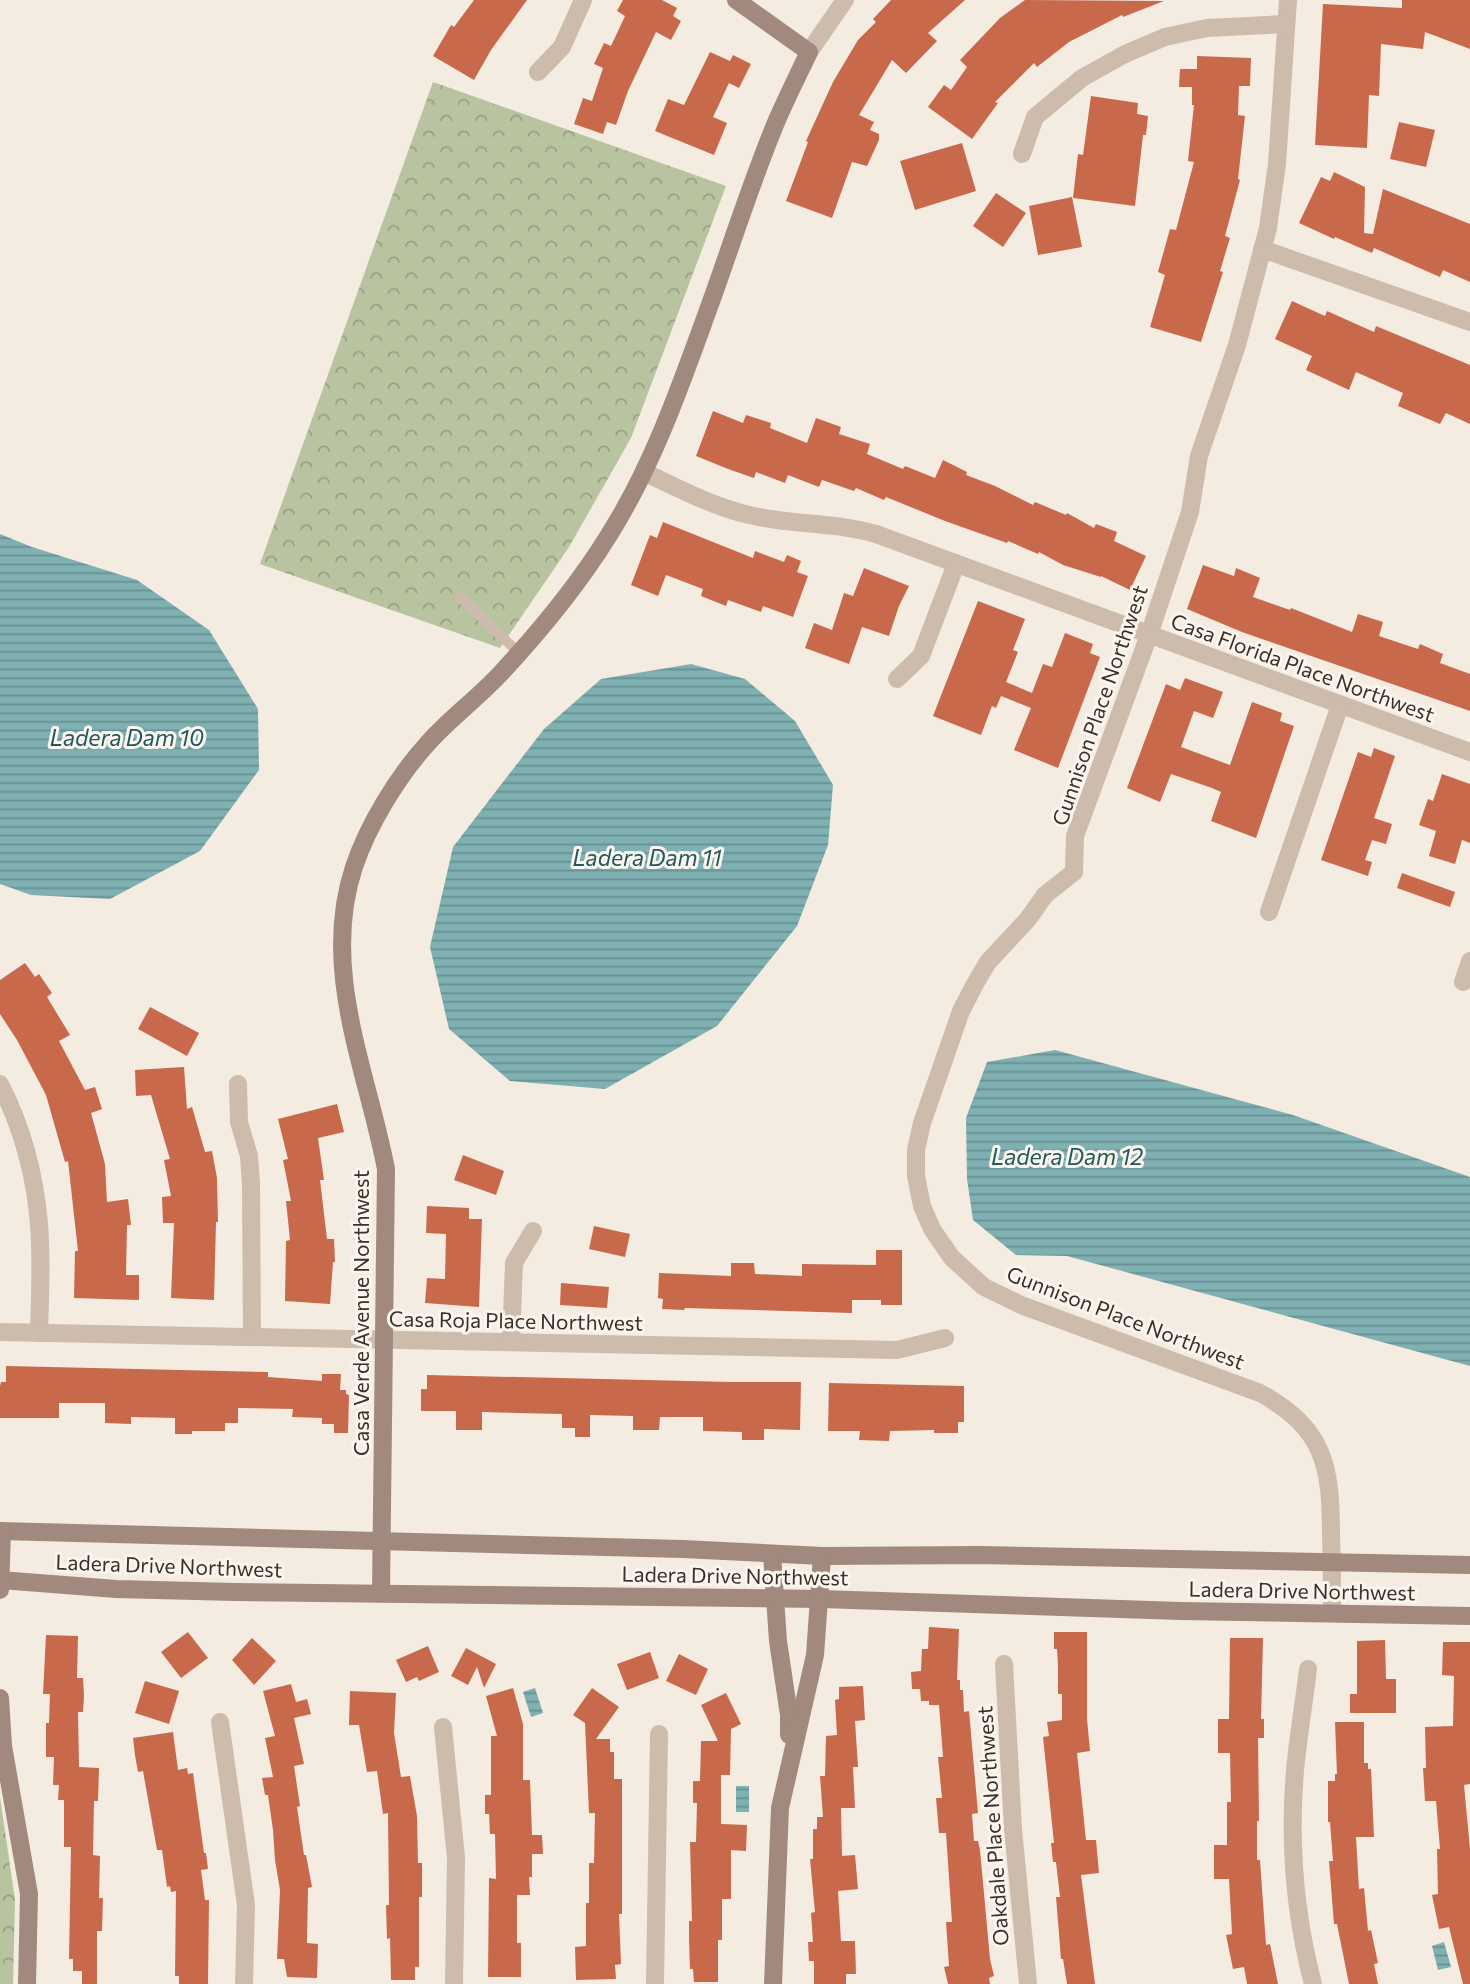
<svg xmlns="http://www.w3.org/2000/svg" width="1470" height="1984" font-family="Commissioner,sans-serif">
  <defs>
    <pattern id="park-crowns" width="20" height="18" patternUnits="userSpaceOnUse" patternTransform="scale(1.75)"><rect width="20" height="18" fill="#b8c4a0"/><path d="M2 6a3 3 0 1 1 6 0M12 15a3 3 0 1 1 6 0" fill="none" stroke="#97a083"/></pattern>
    <pattern id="water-rules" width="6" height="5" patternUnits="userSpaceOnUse" patternTransform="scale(1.75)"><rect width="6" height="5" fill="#7fb0b2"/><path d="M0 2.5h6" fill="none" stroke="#699091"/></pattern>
  </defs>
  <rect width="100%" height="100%" fill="#f4ebe1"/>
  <!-- park -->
  <g fill="url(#park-crowns)">
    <path d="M433 82 726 186 631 438 569 547 500 648 260 564Z"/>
    <path d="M0 1797 15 1900 13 1984H0Z"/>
  </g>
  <!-- water -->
  <g fill="url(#water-rules)">
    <path d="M0 534 32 547 137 580 209 630 258 709 259 770 200 851 110 899 31 895 0 884Z"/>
    <path d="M691 664 745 679 795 721 833 785 828 845 797 926 717 1026 605 1089 510 1081 449 1029 430 947 453 847 544 729 601 679Z"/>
    <path d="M1055 1050 1293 1115 1470 1177V1366L1067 1256 1016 1255 973 1220 967 1179 966 1118 987 1062Z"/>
    <path d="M535 1688 543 1713 531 1717 523 1692Z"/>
    <rect x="736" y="1786" width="13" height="26"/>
    <path d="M1444 1942 1451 1967 1438 1970 1432 1946Z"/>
  </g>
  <!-- building -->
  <g fill="#c8694b">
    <path d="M474 0H527L491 50 474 80 433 56 451 25 454 27Z"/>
    <path d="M623 0H662L677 8 673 16 681 21 671 40 656 32 628 91 616 125 607 122 603 134 574 124 583 98 592 101 603 68 594 64 604 43 611 46 625 16 617 11Z"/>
    <path d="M891 0H965L928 33 937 41 906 73 892 60 859 115 874 122 870 130 879 134V140L867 166 852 162 832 218 786 201 808 142 806 141 833 82 858 40 876 22 873 19Z"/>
    <path d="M1025 0 1164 1 1123 17 1122 15 1069 42 1037 67 1034 63 995 102 998 103 972 139 928 107 944 85 951 90 967 67 960 60 1000 18Z"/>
    <path d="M1402 0H1470V49L1425 32 1423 49 1381 44 1379 96 1369 95 1367 148 1315 145 1323 4 1402 8Z"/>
    <path d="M710 52 730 61 733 55 751 64 739 88 729 83 713 117 727 123 714 155 655 131 668 99 684 105Z"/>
    <path d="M1197 56 1251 58 1250 86H1239L1238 115 1245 116 1238 179 1240 180 1225 236 1230 238 1220 271 1223 272 1201 342 1150 327 1165 275 1158 272 1170 229 1176 230 1194 162 1188 161 1194 105H1192V87H1179L1180 69H1197Z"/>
    <path d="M1091 96 1138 103 1137 114 1148 116 1146 135H1143L1135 206 1073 198 1078 154 1083 155Z"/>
    <path d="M1399 122 1435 130 1426 167 1390 159Z"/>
    <path d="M962 143 976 191 915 210 900 161Z"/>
    <path d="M1334 172 1365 187 1364 233 1373 234 1383 189 1470 224V282L1443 270 1440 277 1374 248 1372 253 1335 237 1334 239 1299 223 1321 177 1330 181Z"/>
    <path d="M996 193 1026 213 1003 247 973 226Z"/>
    <path d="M1072 197 1082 247 1038 255 1029 206Z"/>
    <path d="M1292 301 1325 316 1327 311 1374 332 1376 326 1470 365V424L1446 413 1440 424 1398 406 1403 393 1356 372 1349 390 1306 370 1312 356 1275 339Z"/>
    <path d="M713 411 743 423 746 415 771 423 770 428 807 443 816 418 841 427 839 434 870 444 867 454 903 469 905 466 935 478 943 460 967 472 966 475 995 486 1033 505 1035 502 1066 515 1067 513 1094 528 1096 524 1117 532 1114 541 1146 556 1130 590 1101 576V577L1063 565 1039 552 1038 554 1008 541 1007 543 945 521 886 497 884 500 856 488 854 491 822 480 819 487 788 475 785 483 756 472 754 478 728 469 696 456Z"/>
    <path d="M663 522 753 558 755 551 784 562 787 555 801 561 797 572 808 576 793 617 763 606 761 612 728 600 726 606 701 596 703 589 666 575 658 596 631 585 650 535 657 538Z"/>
    <path d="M1203 565 1234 576 1236 568 1260 578 1253 597 1290 610 1291 608 1352 632 1358 614 1383 622 1379 636 1418 649 1420 644 1443 654 1440 663 1470 674V711L1242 632 1187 609Z"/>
    <path d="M864 568 909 586 899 606 889 636 862 627 849 664 805 648 814 623 832 630 844 593 853 596Z"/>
    <path d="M978 601 1025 619 1013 650 1018 652 1006 682 1032 693 1043 664 1052 667 1065 633 1093 644 1090 653 1100 657 1058 768 1014 750 1031 708 1001 696 996 708 992 706 981 735 933 716Z"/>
    <path d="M1185 678 1223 692 1213 718 1194 711 1181 747 1230 765 1252 702 1282 713 1280 721 1294 726 1256 838 1211 821 1221 792 1212 788 1171 774 1160 802 1127 788 1166 684 1180 690Z"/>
    <path d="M1374 748 1395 756 1374 818 1392 824 1386 844 1372 840 1365 860 1372 862 1368 876 1321 860 1358 752 1371 757Z"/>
    <path d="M1442 774 1470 784V843L1462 840 1455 864 1429 856 1436 831 1419 825 1428 799 1433 801Z"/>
    <path d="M1402 873 1455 892 1450 907 1397 888Z"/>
    <path d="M25 963 35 977 39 974 52 993 47 997 70 1035 59 1041 85 1090 95 1087 102 1109 91 1113 105 1164 107 1202 128 1199 131 1225H127L126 1275H139V1300L74 1298 75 1251H78L68 1161 65 1162 46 1095 17 1040 0 1014V980Z"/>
    <path d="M150 1007 199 1033 187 1056 138 1029Z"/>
    <path d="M184 1067 187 1109 192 1107 205 1152 212 1151 217 1178 218 1222H216L214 1300 171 1298 174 1223H163L162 1197 171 1196 164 1160 170 1159 151 1095 136 1096 135 1070Z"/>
    <path d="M337 1104 344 1132 318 1138 324 1180H320L327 1239H334L335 1262H333L330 1304 285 1301 286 1241 290 1240 286 1201H291L283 1160 288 1159 278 1119Z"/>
    <path d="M463 1155 504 1171 496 1195 454 1180Z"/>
    <path d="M427 1206 469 1208V1219H482L479 1307 425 1303 427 1278 445 1279 446 1234 426 1233Z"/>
    <path d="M594 1226 630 1234 625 1257 589 1249Z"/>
    <path d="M876 1250H902V1305H881V1300H852V1313L685 1308 684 1310 662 1309 663 1299 658 1298 659 1273 731 1276V1263H754L755 1274 802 1276V1264L876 1265Z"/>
    <path d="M561 1283 609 1287 607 1308 560 1305Z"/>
    <path d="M6 1366 268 1372V1377L322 1381V1374H341L340 1390H346V1394L349 1395 348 1433H334V1424H322V1418L292 1417 293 1409 238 1408V1423H225V1431H192V1434H175V1418L131 1417V1424L105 1423V1403H59V1418H0V1386L1 1382H6Z"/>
    <path d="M427 1375 731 1382H801L800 1430 764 1429V1440H742V1432L703 1431V1417H660L659 1430H633V1416L590 1415V1437H575V1428H562V1414L482 1412V1430H456V1411H421V1389H427Z"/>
    <path d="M829 1383 964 1386V1422H958V1433H934V1430L890 1431 889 1441 859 1440 860 1431H828Z"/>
    <path d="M929 1627 959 1629 957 1680H960V1690H963L964 1712 969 1711 978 1813 972 1814 974 1841H978L980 1850 990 1959 994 1976 989 1978 990 1984H948L944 1967 949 1966 946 1922H952L946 1833H939L936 1798H942L938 1757H943L939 1705H929V1701H921L920 1689H912L911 1672 921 1671 922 1649H928Z"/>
    <path d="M188 1632 208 1658 181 1678 161 1652Z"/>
    <path d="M1054 1632H1087V1719L1090 1751 1077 1753 1086 1840H1096L1099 1873 1081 1875 1095 1984H1067L1063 1959H1061L1056 1897H1060L1056 1862H1053L1051 1843H1054L1043 1737 1049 1736 1047 1722 1062 1720V1694H1058V1665L1057 1649H1054Z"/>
    <path d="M46 1635 78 1636 77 1678H83L84 1696 83 1712H78L79 1767 99 1768 98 1801H94L93 1855 100 1856 99 1898H103L102 1931H97V1984H82V1971H73V1959H69L71 1847H64V1800H58L59 1785H53L54 1757H46V1723H49L50 1694H43Z"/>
    <path d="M252 1638 276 1661 254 1685 232 1660Z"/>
    <path d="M1230 1638H1263L1261 1719H1264V1738H1258L1259 1821H1257V1860H1260L1266 1945 1270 1944 1278 1984H1247L1244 1967 1233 1969 1226 1935 1232 1934 1229 1879H1214V1845H1227V1802H1231L1230 1753H1218V1719H1229Z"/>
    <path d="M1385 1640 1386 1679H1396V1713H1350V1694H1357V1641Z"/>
    <path d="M1443 1642H1470V1784L1464 1785 1470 1849V1984H1463L1449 1927 1439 1929 1432 1895 1438 1894 1437 1849H1440L1436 1801H1425L1423 1768H1426L1425 1727 1453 1726 1454 1676 1442 1675Z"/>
    <path d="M428 1646 439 1672 419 1681 417 1677 406 1682 396 1660Z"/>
    <path d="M466 1648 496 1664 484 1688 477 1667 468 1685 451 1676Z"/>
    <path d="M650 1652 659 1678 627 1690 617 1664Z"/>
    <path d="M679 1654 708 1669 696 1695 666 1681Z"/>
    <path d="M145 1681 179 1691 169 1724 135 1713Z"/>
    <path d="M291 1684 296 1702 307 1699 311 1714 294 1718 304 1764 294 1766 300 1806 297 1807 304 1855H306L312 1887 308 1888 307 1943 318 1944 317 1978 287 1977 284 1959H277L280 1890 275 1860 273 1830 268 1795H265L262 1778 273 1777 265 1738 275 1736 263 1691Z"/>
    <path d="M863 1686 865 1720 855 1721 858 1767H853L855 1808H841L842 1856 855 1855 858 1889 838 1891 841 1941H855L856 1974H846V1984H814V1961H809L808 1942H813L811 1913 815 1912 810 1859H813V1829H817V1817H823L820 1776H825L826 1736 837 1735 835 1700 839 1699V1687Z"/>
    <path d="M513 1688 523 1724V1780H530L532 1835H542L543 1854H532V1877H529L530 1895H517V1943H521V1977H488L489 1878 496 1879 495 1834H490L489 1814H485V1795H491V1736H497L486 1696Z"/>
    <path d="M592 1688 619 1707 596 1739H610V1752H614V1779H622V1914H619L621 1964 615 1965 616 1979 576 1980 575 1947 586 1946V1903H589V1863H594L595 1813H589L585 1723 573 1715Z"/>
    <path d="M350 1691 396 1693 394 1733 401 1777 410 1776 417 1816 418 1863H422V1897H419V1967H415V1980H391L390 1938 387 1939 386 1905H389L388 1813 383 1814 377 1771 367 1772 359 1725H349Z"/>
    <path d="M726 1693 741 1724 731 1729 730 1775H721V1824L747 1825 746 1851 731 1850V1899H722V1940H718V1982H694L693 1969H690L689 1940V1921H692L690 1842H696L697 1803H693V1781H700L701 1741H718L701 1705Z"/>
    <path d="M1335 1722H1364V1763H1368V1769H1371L1374 1837H1356L1359 1889 1364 1888 1368 1931 1371 1930 1378 1963 1374 1964 1378 1984H1349L1337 1924H1334L1329 1861H1333L1330 1822H1328V1781H1335V1774H1337Z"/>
    <path d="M173 1732 178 1770 187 1768 188 1774 193 1773 204 1853H206L208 1869 201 1870 205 1900H209L208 1984H179V1976H175L176 1891 171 1892 170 1886 167 1887 162 1850H157L143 1771 138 1772 135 1755 133 1738Z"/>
  </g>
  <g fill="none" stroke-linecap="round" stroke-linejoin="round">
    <!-- lane -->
    <path stroke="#cdbbac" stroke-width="10" d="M460 597 519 653"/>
    <!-- street -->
    <g stroke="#cdbbac" stroke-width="18">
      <path d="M1288 0 1277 164 1268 228 1237 345 1199 456 1190 512 1149 635 1075 836 1074 872 1045 895 1028 919 988 962 975 984 961 1011 922 1123 916 1150V1176L922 1206 932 1229 952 1258 984 1287 1021 1305 1260 1393C1325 1429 1331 1466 1331 1536 1332 1561 1332 1587 1332 1612"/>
      <path d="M809 52 845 0"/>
      <path d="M538 72 562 47 583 0"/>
      <path d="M1022 154 1035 117 1082 78 1125 54 1165 37 1207 28 1286 24"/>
      <path d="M1262 249 1470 322"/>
      <path d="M644 472C680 489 715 508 754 516 794 525 833 522 876 534L1470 752"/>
      <path d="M897 679 921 656 956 564"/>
      <path d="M1269 912 1340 705"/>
      <path d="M1463 982 1470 961"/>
      <path d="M0 1084C22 1127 35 1176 39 1224 42 1260 40 1297 39 1333"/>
      <path d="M238 1084 239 1122 249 1156 251 1183 252 1337"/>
      <path d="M0 1332 897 1350 945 1338"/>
      <path d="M511 1342 514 1263 533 1231"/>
      <path d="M1004 1664 1013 1829 1028 1984"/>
      <path d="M1308 1669C1304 1703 1298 1737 1295 1771 1289 1841 1295 1915 1313 1984"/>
      <path d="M220 1722 246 1905 244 1984"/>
      <path d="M443 1727 456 1858 454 1984"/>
      <path d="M655 1984 659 1734"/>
    </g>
    <!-- secondary -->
    <g stroke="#a18a7d" stroke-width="18">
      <path d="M0 1531 683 1549 822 1556 979 1555 1470 1565"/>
      <path d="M772 1554 778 1641 789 1715V1735"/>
      <path d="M0 1580 116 1589 235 1592 821 1599 1180 1611 1470 1616"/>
      <path d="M0 1590 2 1531"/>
      <path d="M381 1592 386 1169C367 1070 320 969 354 867 368 825 398 776 428 743 450 718 478 698 501 673 541 630 578 585 609 535 653 465 680 387 708 310 731 247 751 182 777 120 787 97 798 75 809 52L736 0"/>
      <path d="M0 1698 3 1746 29 1894 27 1984"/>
      <path d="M773 1984 780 1808 815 1655 822 1556"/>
    </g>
  </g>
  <g text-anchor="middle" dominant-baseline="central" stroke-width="6" stroke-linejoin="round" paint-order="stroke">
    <!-- street labels -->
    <g font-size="21" fill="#3b302b" stroke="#fbf5ee">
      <text transform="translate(1303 667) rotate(20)">Casa Florida Place Northwest</text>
      <text transform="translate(1099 705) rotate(-71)">Gunnison Place Northwest</text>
      <text transform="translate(360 1313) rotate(-90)">Casa Verde Avenue Northwest</text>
      <text transform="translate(1126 1317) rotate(21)">Gunnison Place Northwest</text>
      <text transform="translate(516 1320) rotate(1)">Casa Roja Place Northwest</text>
      <text transform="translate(169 1565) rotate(2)">Ladera Drive Northwest</text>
      <text transform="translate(735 1575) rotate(1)">Ladera Drive Northwest</text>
      <text transform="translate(1302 1590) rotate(1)">Ladera Drive Northwest</text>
      <text transform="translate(992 1826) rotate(-94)">Oakdale Place Northwest</text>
    </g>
    <!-- water labels -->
    <g font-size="23" font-style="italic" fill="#1f5a5e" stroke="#fbf5ee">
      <text x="127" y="737">Ladera Dam 10</text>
      <text x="647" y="857">Ladera Dam 11</text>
      <text x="1067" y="1156">Ladera Dam 12</text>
    </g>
  </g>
</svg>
